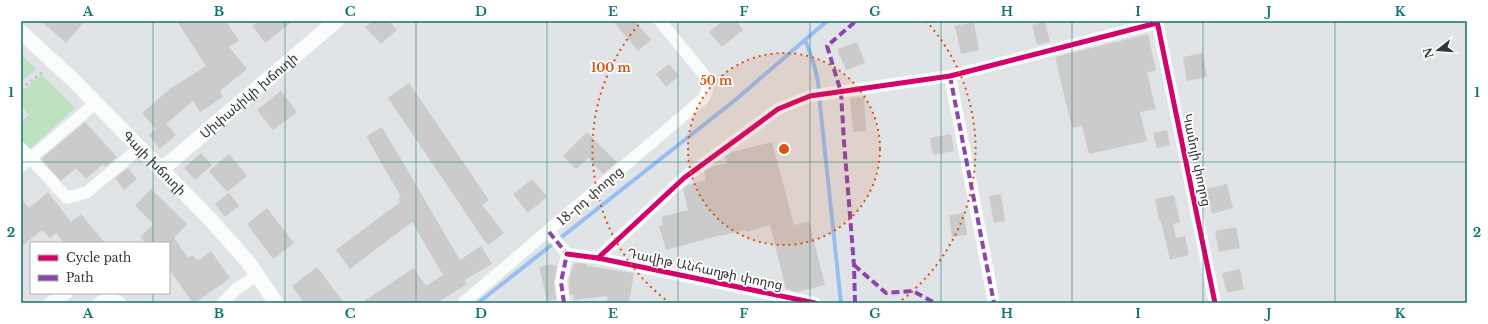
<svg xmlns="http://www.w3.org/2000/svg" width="1488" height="324" font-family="'Libre Baskerville','Noto Sans Armenian',serif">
  <rect width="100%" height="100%" fill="#e1e4e6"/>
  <!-- green -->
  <g fill="#bee1c0">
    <path d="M21 55 36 69 21 82Z"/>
    <path d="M42 75 75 108 28 151 21 143V121L29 115 21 105V92Z"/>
  </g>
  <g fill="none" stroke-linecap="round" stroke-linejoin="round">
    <!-- stream -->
    <g stroke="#97bff3" stroke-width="4">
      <path d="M805 40C815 64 819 79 820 105L841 303"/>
      <path d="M478 303 734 101 827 21"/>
    </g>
  </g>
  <!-- building -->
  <g fill="#cbcbcc">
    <path d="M41 21H85L66 43Z"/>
    <path d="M177 21H226L239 41 229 47 247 69 220 91 223 97 200 112 193 101 166 124 176 135 160 149 149 135 156 129 142 113 171 88 206 66Z"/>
    <path d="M259 21H293L265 43 252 26Z"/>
    <path d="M372 21H389L397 30 381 44 365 27Z"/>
    <path d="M613 21H635L651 40 638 51Z"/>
    <path d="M722 21H736L743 30 722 47 709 32Z"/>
    <path d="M974 22 979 50 961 54 955 26Z"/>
    <path d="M1045 22 1050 42 1037 45 1032 25Z"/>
    <path d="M1148 34 1156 70 1147 73 1156 109 1140 112 1147 141 1089 154 1082 126 1072 128 1055 57Z"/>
    <path d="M857 42 865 63 846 70 837 49Z"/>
    <path d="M1203 53 1207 77 1187 81 1183 57Z"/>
    <path d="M669 64 679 76 666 87 656 74Z"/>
    <path d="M409 83 489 200 482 205 504 233 488 245 475 228H476L388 98Z"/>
    <path d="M281 91 297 112 273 130 257 110Z"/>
    <path d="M864 97 866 131 853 132 850 98Z"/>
    <path d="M85 122 117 157 105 167 103 164 86 179 76 168 61 181 41 159Z"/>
    <path d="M382 127 460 260 481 246 492 264 465 280 467 284 437 303H361L414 268 426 286 443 275 412 222 350 269 336 250 400 202 398 199 401 197 366 136Z"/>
    <path d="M1167 130 1170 145 1157 148 1153 133Z"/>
    <path d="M587 132 617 162 603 174 588 158 576 169 563 156Z"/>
    <path d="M951 134 954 151 933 155 930 138Z"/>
    <path d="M772 142 794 225 809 221 825 285 797 292 786 289 770 225 746 232 745 230 721 236V235L666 250 659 226 663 225 661 217 688 210 683 189 688 185 706 180 704 172 711 167 727 163 725 157 732 152Z"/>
    <path d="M201 153 212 165 195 180 184 168Z"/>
    <path d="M229 154 247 176 227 192 209 171Z"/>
    <path d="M128 168 137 179 124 190 115 178Z"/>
    <path d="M532 179 547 197 528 213 513 194Z"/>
    <path d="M1227 184 1233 208 1212 214 1206 189Z"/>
    <path d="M151 189 187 224 174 238 188 258 193 255 198 261 211 251 230 278 195 303H193L169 269V243H146L140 237 153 224 135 206Z"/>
    <path d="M48 192 71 222 81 214 105 243H64L56 233 50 238 42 230 21 247V198L29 208Z"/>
    <path d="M229 193 239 206 225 217 215 204Z"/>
    <path d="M1001 194 1005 221 994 223 989 196Z"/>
    <path d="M1174 195 1180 222 1173 224 1176 238 1185 236 1189 255 1170 260 1161 221H1159L1155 199Z"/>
    <path d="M267 208 294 243 273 259 247 224Z"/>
    <path d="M964 213 967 235 952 237 949 215Z"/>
    <path d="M1236 227 1240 248 1219 252 1215 231Z"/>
    <path d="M578 263 587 264V266L634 273 629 303H608L607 296 574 300 573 295H570L569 282 573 264Z"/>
    <path d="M553 264V266H557L554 283 556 299 547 301 539 267Z"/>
    <path d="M317 267 344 303H304L292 286Z"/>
    <path d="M1240 269 1244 289 1227 293 1222 273Z"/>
  </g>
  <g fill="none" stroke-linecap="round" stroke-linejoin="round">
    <!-- path -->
    <path stroke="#c4c5c5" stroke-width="2.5" stroke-dasharray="3 3" stroke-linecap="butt" d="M21 89 44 71"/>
    <!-- minor -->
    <g stroke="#fafbfb" stroke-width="12">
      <path d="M1157 21 1215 303"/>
      <path d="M950 76 994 303"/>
      <path d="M21 148 67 198 87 192 140 148"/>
      <path d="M21 166 96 103"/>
      <path d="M549 232 567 254"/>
      <path d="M567 254 598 258 815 303"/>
      <path d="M598 258 684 178 778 109 810 96 950 76 1157 23"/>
      <path d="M49 303 67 293"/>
      <path d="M99 303C106 298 113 297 120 303"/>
      <path d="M223 303 235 290 257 275"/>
      <path d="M463 303 704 98C708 90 708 85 705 76L660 21"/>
      <path d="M564 303 561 282 567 254"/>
    </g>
    <!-- major -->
    <g stroke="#fafbfb" stroke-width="15">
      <path id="s1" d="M21 32 71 78 210 219 249 263 276 303"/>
      <path id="s2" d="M161 170 336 21"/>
    </g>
    <!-- quiet -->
    <g stroke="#8e44ad" stroke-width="4" stroke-dasharray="8 4" stroke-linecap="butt">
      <path d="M950 76 994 303"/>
      <path d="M549 232 567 254"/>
      <path d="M854 265 886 293 913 291 935 303"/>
      <path d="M564 303 561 282 567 254"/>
      <path d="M855 303 854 265 844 142 841 92 827 46 856 21"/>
    </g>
    <defs>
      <g id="cycleway">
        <path d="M1157 21 1215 303"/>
        <path d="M567 254 598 258 815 303"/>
        <path d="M598 258 684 178 778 109 810 96 950 76 1157 23"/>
      </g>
    </defs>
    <!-- cycleway casing -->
    <use href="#cycleway" stroke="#fff" stroke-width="8"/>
    <!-- cycleway -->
    <use href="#cycleway" stroke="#d6006c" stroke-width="5"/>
  </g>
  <!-- grid -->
  <path fill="none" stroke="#0f766e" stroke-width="1" stroke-opacity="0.55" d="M153 21V243M285 21V303M416 21V303M547 21V303M678 21V303M810 21V303M941 21V303M1072 21V303M1203 21V303M1335 21V303M21 162H1467M153 293V303"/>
  <!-- distance rings -->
  <circle cx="784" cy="149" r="96" fill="#d65510" fill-opacity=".12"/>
  <g fill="none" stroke="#d65510" stroke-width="2" stroke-dasharray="2 4">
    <circle cx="784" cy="149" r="96"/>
    <path d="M670 303A191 191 0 0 1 642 21M926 21A191 191 0 0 1 898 303"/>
  </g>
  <g text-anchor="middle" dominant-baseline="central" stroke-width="3.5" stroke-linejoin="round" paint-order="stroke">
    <!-- street labels -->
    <g font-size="13" fill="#323436" stroke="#fff">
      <text stroke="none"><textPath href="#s2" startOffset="115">Սիփանիկի խճուղի</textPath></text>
      <text transform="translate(1197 160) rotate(78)">Կամոյի փողոց</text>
      <text stroke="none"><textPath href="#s1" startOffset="187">Գայի խճուղի</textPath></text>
      <text transform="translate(590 196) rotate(-41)">18-րդ փողոց</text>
      <text transform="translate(705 269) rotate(12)">Դավիթ Անհաղթի փողոց</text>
    </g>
  </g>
  <circle cx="784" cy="149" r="6" fill="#d65510" stroke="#fff" stroke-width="2"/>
  <g font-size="12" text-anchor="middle" font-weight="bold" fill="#d65510" stroke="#fff" stroke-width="3.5" stroke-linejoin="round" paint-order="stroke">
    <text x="611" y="72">100 m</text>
    <text x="716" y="85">50 m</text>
  </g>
  <!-- border -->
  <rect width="1488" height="324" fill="none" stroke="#ffffff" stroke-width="44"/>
  <!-- legend -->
  <rect x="30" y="242" width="140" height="52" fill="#ffffff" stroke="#adaeaf"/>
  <rect x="38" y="255" width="20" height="6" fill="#d6006c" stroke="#adaeaf"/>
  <text x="66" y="262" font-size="12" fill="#323436">Cycle path</text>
  <rect x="38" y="275" width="20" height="6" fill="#8e44ad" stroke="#adaeaf"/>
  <text x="66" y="282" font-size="12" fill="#323436">Path</text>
  <!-- north arrow -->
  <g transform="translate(1438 50) rotate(253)" stroke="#ffffff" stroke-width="3" paint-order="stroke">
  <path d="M0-3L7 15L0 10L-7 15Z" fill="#323436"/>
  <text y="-6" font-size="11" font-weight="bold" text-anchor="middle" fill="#323436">N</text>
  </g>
  <rect x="22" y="22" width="1444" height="280" fill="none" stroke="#0f766e" stroke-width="1.5"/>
  <g font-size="13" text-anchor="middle" font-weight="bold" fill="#0f766e">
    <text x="88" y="16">A</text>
    <text x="219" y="16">B</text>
    <text x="350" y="16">C</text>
    <text x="481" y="16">D</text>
    <text x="613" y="16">E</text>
    <text x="744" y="16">F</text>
    <text x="875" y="16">G</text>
    <text x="1007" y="16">H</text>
    <text x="1138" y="16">I</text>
    <text x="1269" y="16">J</text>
    <text x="1400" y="16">K</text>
    <text x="11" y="97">1</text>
    <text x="1477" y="97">1</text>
    <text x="11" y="237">2</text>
    <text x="1477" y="237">2</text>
    <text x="88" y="318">A</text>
    <text x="219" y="318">B</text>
    <text x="350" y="318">C</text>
    <text x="481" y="318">D</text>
    <text x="613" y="318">E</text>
    <text x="744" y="318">F</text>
    <text x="875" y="318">G</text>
    <text x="1007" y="318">H</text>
    <text x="1138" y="318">I</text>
    <text x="1269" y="318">J</text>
    <text x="1400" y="318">K</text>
  </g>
</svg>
